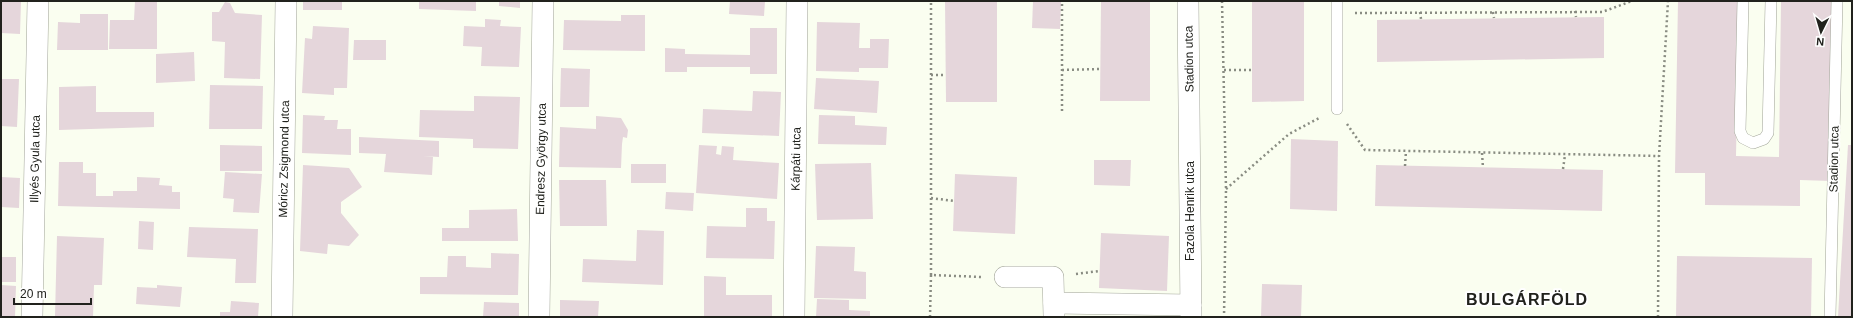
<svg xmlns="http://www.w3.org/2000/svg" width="1853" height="318" font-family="Arial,sans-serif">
  <rect width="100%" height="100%" fill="#fafef0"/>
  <!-- building -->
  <g fill="#e5d6db">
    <path d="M1 1H21L20 34 1 33Z"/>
    <path d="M135 1H157V49H109L110 20H134Z"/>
    <rect x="303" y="1" width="39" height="9"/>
    <path d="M419 1H476V11L419 9Z"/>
    <path d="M499 1H520V8L499 6Z"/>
    <path d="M730 1H765L764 16 729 14Z"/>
    <path d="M945 1H997V102H946Z"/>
    <path d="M1033 1H1061L1060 29 1032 28Z"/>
    <path d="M1101 1H1150V101H1100Z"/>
    <path d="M1252 1H1304V101L1252 102Z"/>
    <path d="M1678 1H1739L1736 156 1779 157 1781 1H1833L1831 181 1800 180V206L1705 205V173H1675Z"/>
    <path d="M225 2 230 3 235 13 262 15 260 79 224 78 225 42 212 41V12H219Z"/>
    <path d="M80 14H108V50H57L58 22 80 23Z"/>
    <path d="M621 15H645V51L563 50 564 20 621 21Z"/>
    <path d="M1604 17V58L1377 62V20Z"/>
    <path d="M485 19 501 20 500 26 521 27 519 67 481 66 482 47 463 46 464 26 485 27Z"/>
    <path d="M817 22 860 23 859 48H870V39H889L888 68H859V72L816 71Z"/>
    <path d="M313 26 349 28 347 88H334V95L302 93 305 38 312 39Z"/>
    <path d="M750 28H777V74H750V67H687V72H665V48L685 49V54L750 55Z"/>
    <path d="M354 40H386V60H353Z"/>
    <path d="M194 52 195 81 156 83V54Z"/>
    <path d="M561 68 590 69 589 107H560Z"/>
    <path d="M816 78 879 81 877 113 814 109Z"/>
    <path d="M1 79H19L17 127 1 126Z"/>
    <path d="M210 85 263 86 262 129H209Z"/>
    <path d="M96 86V112H154V127L59 130V87Z"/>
    <path d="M753 91 781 92 779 136 702 133 703 109 752 111Z"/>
    <path d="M474 96 520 97 518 149 473 148V139L419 137 420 110 474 111Z"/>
    <path d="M303 115 325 116 324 120H338L337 129H351V155L302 153Z"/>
    <path d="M819 115 855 116V125L887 127 886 145 818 144Z"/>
    <path d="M596 116 621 118 628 130 627 138 623 137 622 144 621 168 559 167 560 127 596 129Z"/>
    <path d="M359 137 439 141V157L423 156 433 157 432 175 384 172 386 154 359 153Z"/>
    <path d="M1291 139 1338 141 1337 211 1290 209Z"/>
    <path d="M220 145 262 146V171H220Z"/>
    <path d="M699 145 717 146 716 154 721 155 722 146 734 147 733 160 779 163 777 199 696 193Z"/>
    <path d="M1848 145H1852V317H1838Z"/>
    <path d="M1094 160H1131L1130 186 1094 185Z"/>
    <path d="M59 162H83V173H96V196H113V191H137V177L160 178 159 185 172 186V192H180V209L58 206Z"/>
    <path d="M871 163 873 219 817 220 815 164Z"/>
    <rect x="631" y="164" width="35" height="19"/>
    <path d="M303 165 349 168 362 187 341 202V213L359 235 349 246 328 244 327 254 300 251Z"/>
    <path d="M1376 165 1603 170 1602 211 1375 206Z"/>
    <path d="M225 172 262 174 259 213 233 212 234 199 223 198Z"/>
    <path d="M955 174 1017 177 1015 234 953 231Z"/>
    <path d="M1 177 20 178 19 208 1 207Z"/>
    <path d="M559 180H606L607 226H560Z"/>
    <path d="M666 192 694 193 693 211 665 209Z"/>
    <path d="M746 208H767V221H775L774 259 706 258 707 226 746 227Z"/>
    <path d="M517 209 518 241H442V228H469V210Z"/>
    <path d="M139 221 154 222 153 250 138 249Z"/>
    <path d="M189 227 258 229 256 283H235L236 259 187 257Z"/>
    <path d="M637 230 664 231 663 285 582 282 583 259 636 261Z"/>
    <path d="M1101 233 1169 236 1167 291 1099 288Z"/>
    <path d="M57 236 104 238 102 285H94L93 317 55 316Z"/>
    <path d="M816 246 855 247 854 271 866 272V299L814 298Z"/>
    <path d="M491 253 519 254 518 295 420 294V277H447L448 256H466V267L491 268Z"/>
    <path d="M1677 256 1812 258 1811 317H1676Z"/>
    <rect x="1" y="257" width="15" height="25"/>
    <path d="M704 276 726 277V295H772V317H704Z"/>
    <path d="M1262 284 1302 285 1301 317H1261Z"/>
    <path d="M1 285 16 286 15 317H1Z"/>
    <path d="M157 285 182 287 180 307 136 304 137 287 157 288Z"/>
    <path d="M817 299 849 300V310L870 311V317H816Z"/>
    <path d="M560 300 599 301 598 317H560Z"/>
    <path d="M231 301 259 303 258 317H220V312H230Z"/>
    <path d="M484 302 519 303V317H483Z"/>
  </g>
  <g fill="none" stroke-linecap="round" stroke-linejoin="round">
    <defs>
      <g id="service">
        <path d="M1337 1V109"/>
        <path d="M1743 1 1740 131 1743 138 1753 143 1764 139 1768 133 1771 1"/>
        <path d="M1830 317 1837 1"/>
      </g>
      <g id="minor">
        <path d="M1188 1 1191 317"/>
        <path d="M1005 277H1053L1054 316"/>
        <path d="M1054 303 1191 305"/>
        <path d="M32 317 38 1"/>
        <path d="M282 317 286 1"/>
        <path d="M539 317 543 1"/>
        <path d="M794 317 797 1"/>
      </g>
    </defs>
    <!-- service casing -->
    <use href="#service" stroke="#a2a599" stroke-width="12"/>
    <!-- minor casing -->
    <use href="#minor" stroke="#a2a599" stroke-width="22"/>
    <!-- path -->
    <g stroke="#898c82" stroke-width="2.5" stroke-dasharray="2 3" stroke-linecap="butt">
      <path d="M1222 1 1226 189 1224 317"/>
      <path d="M1575 11 1576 17"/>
      <path d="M1420 12 1421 19"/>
      <path d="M1493 12 1494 18"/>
      <path d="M1355 13 1602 12 1632 1"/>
      <path d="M1062 70 1100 69"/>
      <path d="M1224 70H1252"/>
      <path d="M931 75H946"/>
      <path d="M1062 111V1"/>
      <path d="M1347 124 1365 150 1659 156"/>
      <path d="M1482 153 1483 168"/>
      <path d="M1405 166 1406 151"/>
      <path d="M1563 169 1565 155"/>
      <path d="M1226 189 1289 134 1321 117"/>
      <path d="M931 198 954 201"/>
      <path d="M1076 274 1099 271"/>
      <path d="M931 275V1"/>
      <path d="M930 317 931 275 982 277"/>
      <path d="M1658 317 1659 156 1668 1"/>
    </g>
    <!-- service -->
    <use href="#service" stroke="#fff" stroke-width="11"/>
    <!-- minor -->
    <use href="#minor" stroke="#fff" stroke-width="21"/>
  </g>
  <g text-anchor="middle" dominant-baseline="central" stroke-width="4" stroke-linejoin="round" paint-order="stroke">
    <!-- street labels -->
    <g font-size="12" fill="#21221d" stroke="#fff">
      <text transform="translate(1189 59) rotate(-91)">Stadion utca</text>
      <text transform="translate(35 159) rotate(-89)">Illyés Gyula utca</text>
      <text transform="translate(284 159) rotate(-89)">Móricz Zsigmond utca</text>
      <text transform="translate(541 159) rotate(-89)">Endresz György utca</text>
      <text transform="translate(796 159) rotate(-89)">Kárpáti utca</text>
      <text transform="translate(1834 159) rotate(-89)">Stadion utca</text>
      <text transform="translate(1190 211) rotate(-90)">Fazola Henrik utca</text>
    </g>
    <!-- district labels -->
    <g font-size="16" font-weight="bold" letter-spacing="1" fill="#21221d" stroke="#fff">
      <text x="1527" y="299">BULGÁRFÖLD</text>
    </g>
  </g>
  <!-- border -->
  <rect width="1853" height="318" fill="none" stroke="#21221d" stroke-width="4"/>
  <!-- north arrow -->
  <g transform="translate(1821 32) rotate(185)" stroke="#ffffff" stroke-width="3" paint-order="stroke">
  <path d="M0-3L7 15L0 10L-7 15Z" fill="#21221d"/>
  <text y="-6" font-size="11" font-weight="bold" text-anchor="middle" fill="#21221d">N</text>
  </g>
  <!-- scale -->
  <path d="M14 298v6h77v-6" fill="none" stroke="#21221d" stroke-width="2"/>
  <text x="20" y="298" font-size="12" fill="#21221d" stroke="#ffffff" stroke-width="3" paint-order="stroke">20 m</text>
</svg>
